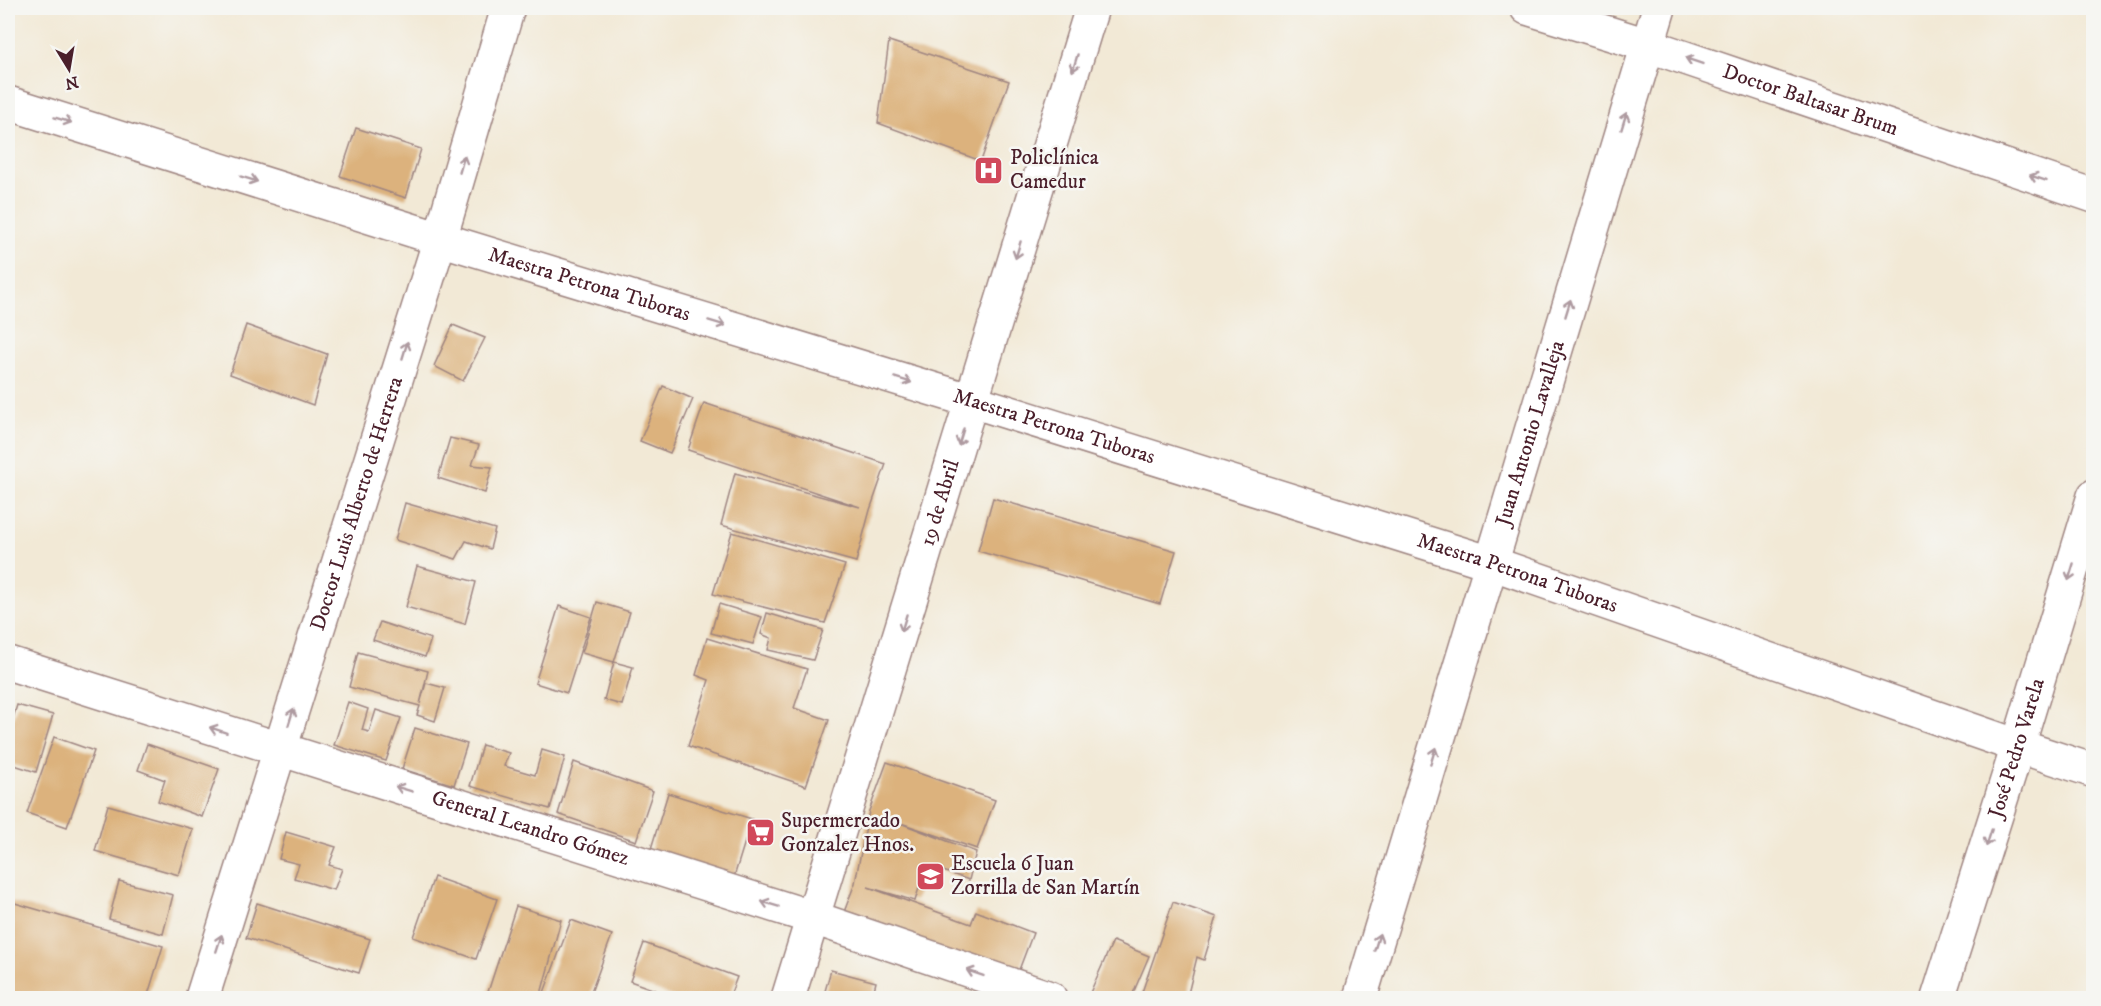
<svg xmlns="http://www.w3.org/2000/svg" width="2101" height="1006" font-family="'IM FELL DW Pica',serif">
  <rect width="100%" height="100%" fill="#f6f6f2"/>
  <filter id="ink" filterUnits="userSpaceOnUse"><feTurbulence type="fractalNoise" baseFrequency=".0167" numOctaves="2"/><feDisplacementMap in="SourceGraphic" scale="12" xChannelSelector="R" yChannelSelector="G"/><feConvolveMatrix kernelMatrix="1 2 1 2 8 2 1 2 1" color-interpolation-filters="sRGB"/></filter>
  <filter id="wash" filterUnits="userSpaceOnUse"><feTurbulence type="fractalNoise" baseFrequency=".008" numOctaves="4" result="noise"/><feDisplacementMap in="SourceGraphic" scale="24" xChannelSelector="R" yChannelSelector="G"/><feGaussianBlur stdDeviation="1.35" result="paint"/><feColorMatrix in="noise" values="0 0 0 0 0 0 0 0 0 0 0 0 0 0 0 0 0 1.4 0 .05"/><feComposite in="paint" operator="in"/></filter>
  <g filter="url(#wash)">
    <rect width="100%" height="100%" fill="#f2e9d6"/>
    <g id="blocks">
      <!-- building -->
      <g fill="#dcb27d">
        <path d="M889 41 1009 81 981 161 878 123Z"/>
        <path d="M356 128 421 149 406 198 340 176Z"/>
        <path d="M246 325 327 354 313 405 230 374Z"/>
        <path d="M453 325 485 338 463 381 434 366Z"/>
        <path d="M663 386 693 399 670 453 640 441Z"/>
        <path d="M704 403 886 464 870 510 856 562 721 525 735 473 860 507 688 450Z"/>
        <path d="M450 438 479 445 472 465 492 467 485 493 438 478Z"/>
        <path d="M993 498 1176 551 1160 604 978 551Z"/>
        <path d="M405 503 495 529 490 549 466 541 456 559 395 540Z"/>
        <path d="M732 532 845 565 825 623 713 594Z"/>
        <path d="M417 566 476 582 465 624 406 607Z"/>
        <path d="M597 602 630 612 614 662 582 653Z"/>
        <path d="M719 604 762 617 753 644 711 633Z"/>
        <path d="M559 606 591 617 567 693 535 683Z"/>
        <path d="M767 613 823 630 813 660 768 650 771 638 761 634Z"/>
        <path d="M380 622 431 639 425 657 373 640Z"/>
        <path d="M707 638 807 669 794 708 829 720 806 786 688 746 709 680 696 675Z"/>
        <path d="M358 652 428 671 420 704 426 683 445 688 435 721 417 715 420 706 349 687Z"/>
        <path d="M614 662 633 667 622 705 604 700Z"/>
        <path d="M348 702 368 709 362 730 369 732 376 710 401 718 386 761 334 745Z"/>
        <path d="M17 705 53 715 36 772 8 763V727L10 728Z"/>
        <path d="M415 728 467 744 454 785 402 769Z"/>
        <path d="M54 737 94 751 67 827 27 813Z"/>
        <path d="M147 744 219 769 202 817 158 801 165 780 138 770Z"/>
        <path d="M482 745 509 753 504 766 535 775 542 750 565 757 550 809 470 786Z"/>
        <path d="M574 762 653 791 636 841 558 814Z"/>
        <path d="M887 762 995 800 977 849 892 820 976 852 969 880 926 865 915 901 868 887 971 924 976 911 1033 933 1014 983 841 920 855 883 869 811Z"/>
        <path d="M668 793 752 819 734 877 650 852Z"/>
        <path d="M108 805 193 829 179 875 95 851Z"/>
        <path d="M286 832 336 847 329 865 342 869 334 890 294 878 299 864 279 859Z"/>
        <path d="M434 877 497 899 476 959 413 937Z"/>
        <path d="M119 881 173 895 163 934 109 919Z"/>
        <path d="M8 901 163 946 147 998H24L8 994Z"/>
        <path d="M1173 902 1217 917 1204 960 1197 957 1187 998H1140Z"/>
        <path d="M257 903 370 939 359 973 246 938Z"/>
        <path d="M516 906 561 920 540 998H486Z"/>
        <path d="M571 920 612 935 589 998H542Z"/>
        <path d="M1113 941 1149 956 1131 998H1096L1089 995Z"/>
        <path d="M644 943 737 977 729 998H677L630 981Z"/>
        <path d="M831 970 876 982 872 998H823Z"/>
      </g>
    </g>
  </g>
  <g filter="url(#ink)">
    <use href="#blocks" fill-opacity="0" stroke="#9e8480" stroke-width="1.5"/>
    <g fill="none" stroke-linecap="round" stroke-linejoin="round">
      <defs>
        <g id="minor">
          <path id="s1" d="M1527 8 1647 45 2094 196"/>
          <path id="s2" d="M8 103 440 239 972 401 1491 563 2018 746 2094 771"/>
          <path id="s3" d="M8 663 814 918 1050 998"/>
          <path id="s4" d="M202 998 440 239 508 8"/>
          <path id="s5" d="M788 998 1092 8"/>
          <path id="s6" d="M1360 998 1659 8"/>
          <path id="s7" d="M1938 998 2018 746 2094 496"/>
        </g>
      </defs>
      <!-- minor casing -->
      <use href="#minor" stroke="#9e8480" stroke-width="36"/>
      <!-- minor -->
      <use href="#minor" stroke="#fff" stroke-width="33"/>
    </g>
    <!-- one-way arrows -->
    <defs><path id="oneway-shaft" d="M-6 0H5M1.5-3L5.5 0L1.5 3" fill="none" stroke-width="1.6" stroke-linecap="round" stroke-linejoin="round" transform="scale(1.5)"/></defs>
    <g stroke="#ae9aa0">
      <use href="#oneway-shaft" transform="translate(1694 61) rotate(-161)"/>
      <use href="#oneway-shaft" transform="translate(1075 63) rotate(107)"/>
      <use href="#oneway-shaft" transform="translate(63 120) rotate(17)"/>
      <use href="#oneway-shaft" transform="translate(1624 121) rotate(-73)"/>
      <use href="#oneway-shaft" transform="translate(462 164) rotate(-74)"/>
      <use href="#oneway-shaft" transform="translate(2038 178) rotate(-161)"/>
      <use href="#oneway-shaft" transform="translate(249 179) rotate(17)"/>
      <use href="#oneway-shaft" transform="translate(1018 250) rotate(107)"/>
      <use href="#oneway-shaft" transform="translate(1568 308) rotate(-73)"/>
      <use href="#oneway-shaft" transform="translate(717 323) rotate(17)"/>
      <use href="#oneway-shaft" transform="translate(405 350) rotate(-73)"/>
      <use href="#oneway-shaft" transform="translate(903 380) rotate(17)"/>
      <use href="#oneway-shaft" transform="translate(961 437) rotate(107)"/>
      <use href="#oneway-shaft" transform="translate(2071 572) rotate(107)"/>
      <use href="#oneway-shaft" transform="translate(904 623) rotate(107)"/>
      <use href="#oneway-shaft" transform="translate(291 717) rotate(-73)"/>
      <use href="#oneway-shaft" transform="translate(218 730) rotate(-162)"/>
      <use href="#oneway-shaft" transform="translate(1433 756) rotate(-73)"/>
      <use href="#oneway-shaft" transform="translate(404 789) rotate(-163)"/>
      <use href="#oneway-shaft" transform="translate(1989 838) rotate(108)"/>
      <use href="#oneway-shaft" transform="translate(770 904) rotate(-163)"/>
      <use href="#oneway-shaft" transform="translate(1377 942) rotate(-73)"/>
      <use href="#oneway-shaft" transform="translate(219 943) rotate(-72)"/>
      <use href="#oneway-shaft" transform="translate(975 973) rotate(-161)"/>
    </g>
  </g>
  <!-- icons -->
  <defs>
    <symbol id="hospital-square" viewBox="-11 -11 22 22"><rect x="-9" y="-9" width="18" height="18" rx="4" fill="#d1495b" stroke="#f6f6f2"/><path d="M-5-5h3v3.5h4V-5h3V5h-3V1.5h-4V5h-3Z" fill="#fff"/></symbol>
    <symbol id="supermarket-square" viewBox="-11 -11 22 22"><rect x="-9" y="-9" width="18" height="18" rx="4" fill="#d1495b" stroke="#f6f6f2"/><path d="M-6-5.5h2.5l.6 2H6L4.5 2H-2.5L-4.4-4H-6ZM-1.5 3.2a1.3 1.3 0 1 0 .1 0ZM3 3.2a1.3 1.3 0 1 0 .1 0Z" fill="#fff"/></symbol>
    <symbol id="school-square" viewBox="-11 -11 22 22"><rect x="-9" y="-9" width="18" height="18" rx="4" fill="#d1495b" stroke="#f6f6f2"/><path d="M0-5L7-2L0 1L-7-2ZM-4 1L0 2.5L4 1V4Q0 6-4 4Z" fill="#fff"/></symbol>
  </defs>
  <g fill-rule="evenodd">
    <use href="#hospital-square" x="972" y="154" width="33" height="33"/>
    <use href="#supermarket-square" x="744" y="816" width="33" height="33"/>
    <use href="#school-square" x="914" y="860" width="33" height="33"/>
  </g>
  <g text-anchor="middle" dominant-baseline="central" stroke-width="5" stroke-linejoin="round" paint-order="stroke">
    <!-- street labels -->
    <g font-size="21" fill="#4a1f2b" stroke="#f6f6f2">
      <text stroke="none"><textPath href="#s1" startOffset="298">Doctor Baltasar Brum</textPath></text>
      <text stroke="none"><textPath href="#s2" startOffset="609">Maestra Petrona Tuboras</textPath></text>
      <text stroke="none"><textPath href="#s2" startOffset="1095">Maestra Petrona Tuboras</textPath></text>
      <text stroke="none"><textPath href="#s6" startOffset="590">Juan Antonio Lavalleja</textPath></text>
      <text stroke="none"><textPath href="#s5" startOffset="518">19 de Abril</textPath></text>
      <text stroke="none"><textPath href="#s4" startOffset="518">Doctor Luis Alberto de Herrera</textPath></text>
      <text stroke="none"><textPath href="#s2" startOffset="1581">Maestra Petrona Tuboras</textPath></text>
      <text stroke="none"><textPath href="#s7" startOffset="262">José Pedro Varela</textPath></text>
      <text stroke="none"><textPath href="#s3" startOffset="548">General Leandro Gómez</textPath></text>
    </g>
    <!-- poi labels -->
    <g font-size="21" fill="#4a1f2b" stroke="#f6f6f2" text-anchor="start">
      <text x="1010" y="158">Policlínica<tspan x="1010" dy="24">Camedur</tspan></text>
      <text x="781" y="821">Supermercado<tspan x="781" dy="24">Gonzalez Hnos.</tspan></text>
      <text x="951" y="864">Escuela 6 Juan<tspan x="951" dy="24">Zorrilla de San Martín</tspan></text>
    </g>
  </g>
  <!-- margin -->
  <rect width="2101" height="1006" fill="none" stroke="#f6f6f2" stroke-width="30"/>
  <!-- north arrow -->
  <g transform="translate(69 69) rotate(169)" stroke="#f6f6f2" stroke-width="4.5" paint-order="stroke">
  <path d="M0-4.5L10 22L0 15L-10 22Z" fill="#4a1f2b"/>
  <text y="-9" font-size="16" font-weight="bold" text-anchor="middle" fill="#4a1f2b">N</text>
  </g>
</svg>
